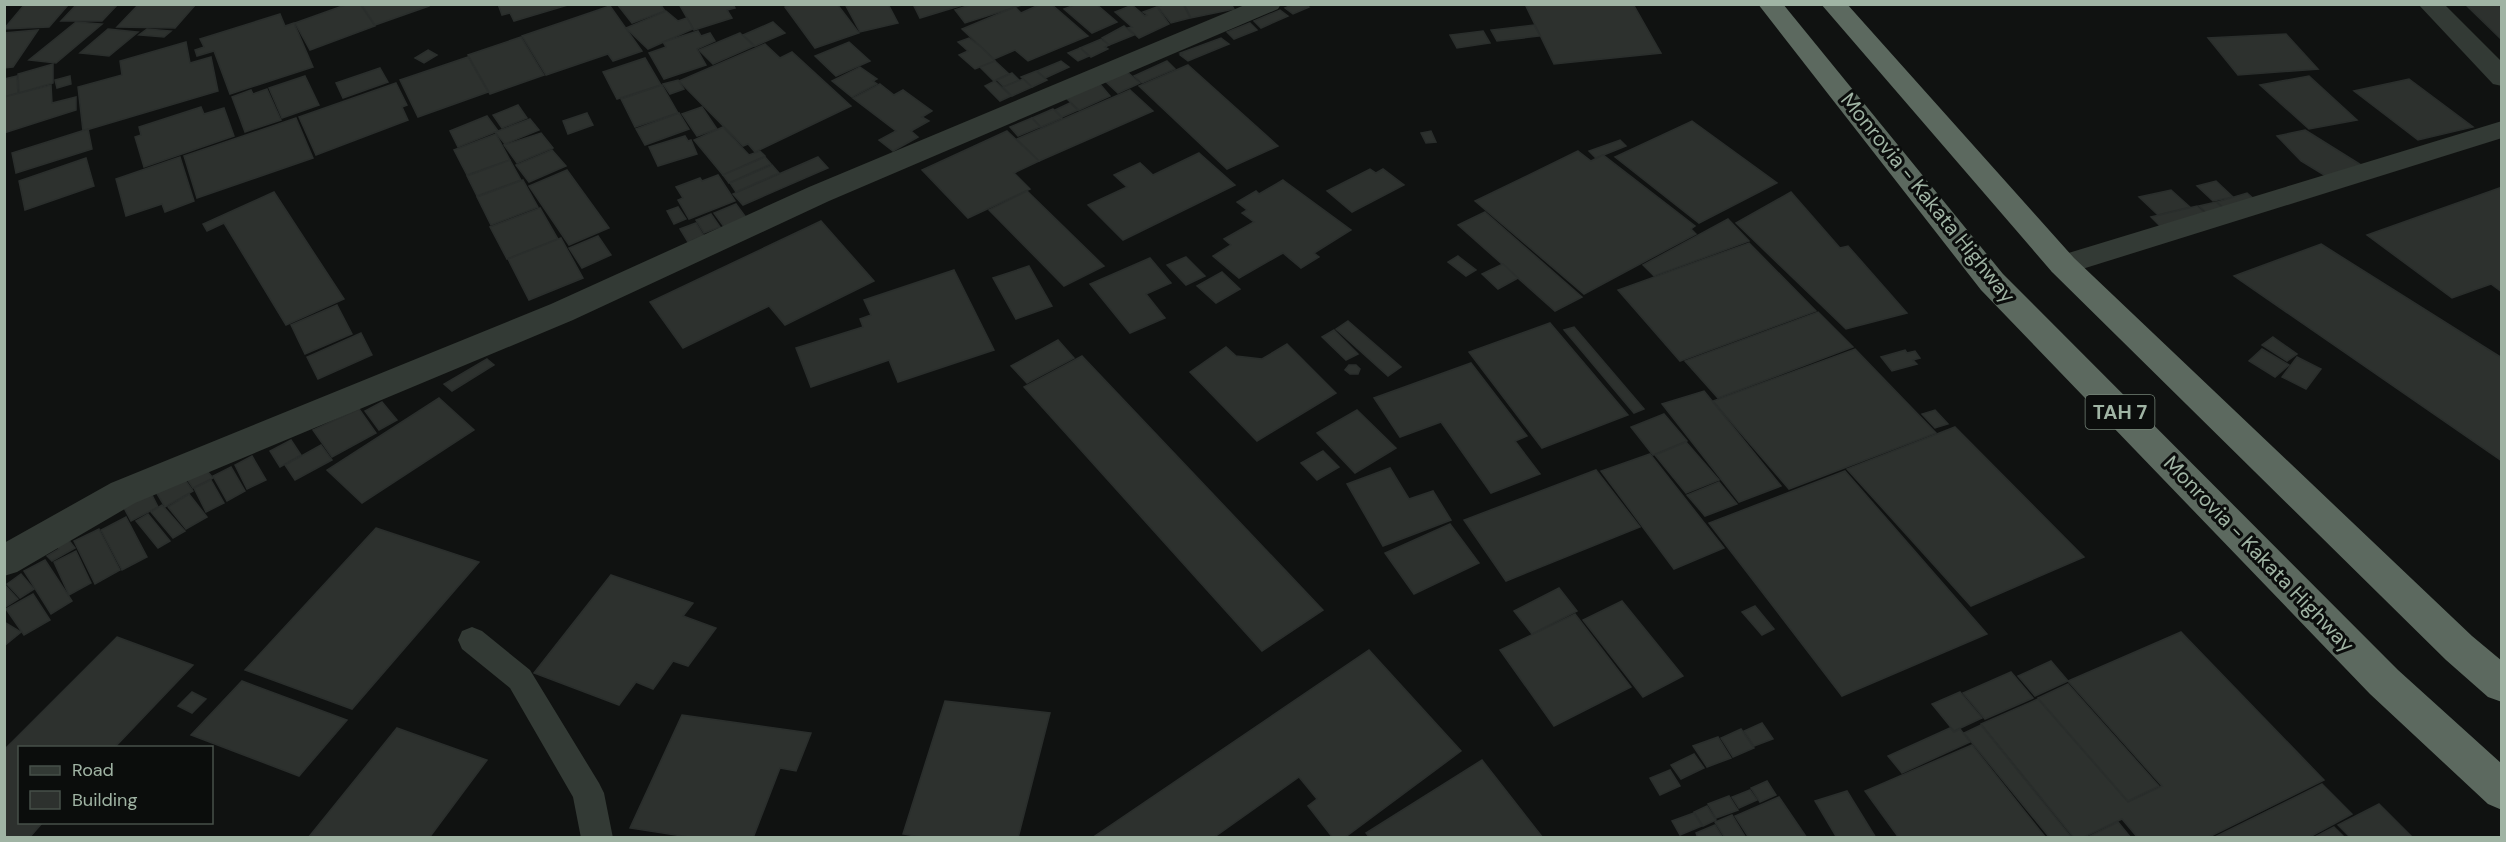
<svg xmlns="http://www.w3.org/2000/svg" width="2506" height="842" font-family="'DM Sans',sans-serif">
  <rect width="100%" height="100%" fill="#101211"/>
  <!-- building -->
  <g fill="#2d312e" stroke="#2a2e2c" stroke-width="1.5">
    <path d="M25 4 59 5H68L49 27 4 29Z"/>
    <path d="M77 4H118L102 21H61Z"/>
    <path d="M139 4H196L175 28 117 27Z"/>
    <path d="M348 4H360L375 26 310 50 295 23Z"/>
    <path d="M361 4H428L429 6 375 25Z"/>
    <path d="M498 4H568V5L514 21 510 13 502 15Z"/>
    <path d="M617 4H660L665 11 632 23Z"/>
    <path d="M679 4H733L735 8 727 10 732 18 694 30Z"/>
    <path d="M792 4H837L859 33 815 48 785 7Z"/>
    <path d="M845 4H888L898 23 860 32Z"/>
    <path d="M913 4H966L920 18Z"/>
    <path d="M973 4H1021L1022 5 965 23 955 10Z"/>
    <path d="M1041 4H1051L1088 36 1028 61 1015 50 994 59 962 29 1015 7 1021 13Z"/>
    <path d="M1077 4H1096L1117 22 1092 33 1064 9Z"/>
    <path d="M1165 4H1183L1190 18 1171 23 1158 7Z"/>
    <path d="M1184 4H1231L1234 9 1191 18Z"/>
    <path d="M1294 4H1305L1309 7 1293 14 1285 8Z"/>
    <path d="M1525 4H1633L1661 53 1554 64Z"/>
    <path d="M2465 4H2497L2502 8V40Z"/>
    <path d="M1132 5 1145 16 1147 15 1143 12 1157 7 1169 24 1139 38 1128 28 1132 27 1115 12Z"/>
    <path d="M610 6 642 51 613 61 608 54 546 75 522 36Z"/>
    <path d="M1280 10 1288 16 1261 28 1254 21Z"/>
    <path d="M666 11 678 21 687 18 693 29 648 49 626 28Z"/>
    <path d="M280 14 285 26 294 23 313 67 230 94 214 51 197 56 195 50 204 47 200 39Z"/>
    <path d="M76 22 102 24 56 63 29 60Z"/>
    <path d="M773 22 785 33 755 46 743 35Z"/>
    <path d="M1250 23 1257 30 1234 39 1227 32Z"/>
    <path d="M1534 25 1540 36 1497 41 1491 30Z"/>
    <path d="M1124 26 1134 35 1109 45 1102 38Z"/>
    <path d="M108 29 138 32 109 56 80 53Z"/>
    <path d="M147 29 171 31 164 37 139 35Z"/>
    <path d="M38 30 13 67 4 68V33Z"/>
    <path d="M698 31 701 36 710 33 715 41 697 49 706 65 664 79 649 53 666 47 663 42Z"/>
    <path d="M1483 31 1490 43 1457 48 1450 35Z"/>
    <path d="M740 33 754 46 713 64 699 50Z"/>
    <path d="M2286 34 2318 69 2238 75 2208 38Z"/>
    <path d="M521 37 544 75 490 94 468 55Z"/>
    <path d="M969 38 981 47 995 61 975 69 959 55 968 51 958 42Z"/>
    <path d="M1221 38 1229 44 1188 61 1180 55 1182 54 1180 53Z"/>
    <path d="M1101 39 1109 45 1105 47 1108 49 1091 57 1080 48Z"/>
    <path d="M186 42 190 63 211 57 218 91 83 131 78 87 122 75 120 61Z"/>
    <path d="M849 42 870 61 836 76 815 56Z"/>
    <path d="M765 44 780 58 792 52 851 106 755 152 748 144 743 146 679 81Z"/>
    <path d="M1080 48 1089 56 1078 61 1068 53Z"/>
    <path d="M428 50 437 55 424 63 415 58Z"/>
    <path d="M468 57 488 92 418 117 400 80Z"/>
    <path d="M645 58 661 85 617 99 603 72Z"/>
    <path d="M995 61 1009 74 994 81 980 67Z"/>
    <path d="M1061 61 1069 67 1045 78 1037 71Z"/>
    <path d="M1167 61 1175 69 1142 83 1134 76Z"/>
    <path d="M53 64V83L19 93 18 74Z"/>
    <path d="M1188 65 1278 146 1227 169 1139 86Z"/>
    <path d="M860 67 877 79 873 81 877 84 852 97 832 81Z"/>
    <path d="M380 68 388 82 343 98 336 83Z"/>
    <path d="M1036 71 1047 80 1032 87 1021 77Z"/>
    <path d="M1126 71 1140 83 1118 93 1104 80Z"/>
    <path d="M1012 73 1019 80 1004 87 997 80Z"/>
    <path d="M17 76 18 93 4 97V79Z"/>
    <path d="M70 76 71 84 57 88 55 80Z"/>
    <path d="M305 76 319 105 282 118 269 88Z"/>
    <path d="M2309 76 2357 120 2309 129 2260 85Z"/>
    <path d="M1023 79 1032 87 1012 96 1003 87Z"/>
    <path d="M2409 79 2473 127 2418 140 2354 91Z"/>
    <path d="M678 80 684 89 670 94 663 84Z"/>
    <path d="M995 81 1011 96 1000 101 985 86Z"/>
    <path d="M396 83 407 105 402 107 408 120 316 155 299 117Z"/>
    <path d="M1099 83 1110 96 1079 110 1066 98Z"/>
    <path d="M880 84 894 95 903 90 932 111 922 117 929 121 911 131 918 137 893 151 879 140 896 131 853 98Z"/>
    <path d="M51 85 52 103 76 97V110L4 133V97Z"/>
    <path d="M662 85 678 113 635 127 621 99Z"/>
    <path d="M267 89 281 120 245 132 232 97 251 90 253 94Z"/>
    <path d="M1130 90 1153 111 1039 161 1017 139Z"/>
    <path d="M1070 103 1078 110 1062 117 1055 110Z"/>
    <path d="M518 105 527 118 502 128 493 115Z"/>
    <path d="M201 107 204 114 224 108 234 136 144 167 135 137 141 135 139 127Z"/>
    <path d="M702 107 717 129 697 136 682 114Z"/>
    <path d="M1053 109 1062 118 1041 127 1032 118Z"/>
    <path d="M587 113 593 125 568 134 563 121Z"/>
    <path d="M679 113 689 129 645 145 636 129Z"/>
    <path d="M487 116 498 131 458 147 450 131Z"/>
    <path d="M296 118 313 158 197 198 184 156Z"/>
    <path d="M1032 118 1040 127 1018 136 1010 127Z"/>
    <path d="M530 119 539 130 505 144 495 132Z"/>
    <path d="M1692 121 1777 183 1699 223 1615 157Z"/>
    <path d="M723 127 749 155 760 151 765 156 723 175 694 140Z"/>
    <path d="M88 129 92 149 16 173 12 153Z"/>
    <path d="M2305 130 2366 168 2329 178 2301 161 2277 136Z"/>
    <path d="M1007 131 1039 161 1014 173 1030 189 968 218 922 170Z"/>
    <path d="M1431 131 1436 142 1426 143 1421 133Z"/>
    <path d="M541 133 553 148 517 163 504 145Z"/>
    <path d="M496 134 510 160 467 175 454 150Z"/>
    <path d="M685 136 688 141 691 140 697 154 658 166 649 147Z"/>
    <path d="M1620 140 1626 146 1596 158 1589 151Z"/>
    <path d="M552 150 566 166 529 182 516 165Z"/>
    <path d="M1578 151 1591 161 1603 155 1695 226 1691 229 1696 234 1584 294 1475 201Z"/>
    <path d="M1199 153 1235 185 1123 240 1088 205 1127 187 1114 175 1140 163 1153 175Z"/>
    <path d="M180 157 194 201 165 212 162 204 126 216 116 179Z"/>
    <path d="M765 157 771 164 729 183 723 175Z"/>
    <path d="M818 157 828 168 743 205 733 194Z"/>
    <path d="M86 158 94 186 25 210 19 181Z"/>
    <path d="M510 160 521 180 477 196 467 176Z"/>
    <path d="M772 165 779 173 736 192 730 183Z"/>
    <path d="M1370 169 1376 173 1383 169 1404 185 1352 212 1327 191Z"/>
    <path d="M567 170 609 228 569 245 529 186Z"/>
    <path d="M718 175 735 201 689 219 678 200 683 198 676 187 700 178 702 181Z"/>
    <path d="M523 180 538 207 491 225 477 197Z"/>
    <path d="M1283 180 1351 230 1314 253 1319 257 1301 268 1283 253 1239 278 1213 256 1231 245 1224 239 1254 222 1242 213 1247 210 1237 202 1256 191 1259 194Z"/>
    <path d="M2216 181 2233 197 2213 201 2197 186Z"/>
    <path d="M2502 187V292L2491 284 2452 298 2367 235Z"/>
    <path d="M2171 190 2190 207 2158 215 2139 197Z"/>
    <path d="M1027 191 1104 266 1064 286 989 210Z"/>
    <path d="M274 192 344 299 286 325 224 223 207 231 203 224Z"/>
    <path d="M1791 192 1840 248 1848 246 1907 313 1846 329 1736 223Z"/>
    <path d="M2247 193 2256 201 2225 209 2217 202Z"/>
    <path d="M2216 202 2226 210 2208 214 2199 206Z"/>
    <path d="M736 204 747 219 725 228 714 213Z"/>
    <path d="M2197 206 2207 215 2160 226 2151 217Z"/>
    <path d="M678 207 686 219 674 224 667 211Z"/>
    <path d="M540 208 558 239 507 259 490 227Z"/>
    <path d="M1485 212 1582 297 1555 311 1458 225Z"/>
    <path d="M711 214 720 227 704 233 696 220Z"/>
    <path d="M1728 219 1749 241 1654 276 1643 265Z"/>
    <path d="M821 221 874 281 785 325 769 306 683 348 650 302Z"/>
    <path d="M696 223 704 236 688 242 680 229Z"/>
    <path d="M598 236 611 255 582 268 569 248Z"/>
    <path d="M561 238 583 278 529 300 508 259Z"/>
    <path d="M1749 243 1816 311 1680 361 1618 290Z"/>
    <path d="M2321 244 2502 358V461L2234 276Z"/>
    <path d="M1458 256 1476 270 1466 276 1448 262Z"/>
    <path d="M1186 257 1205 276 1186 285 1167 265Z"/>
    <path d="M1150 258 1171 283 1146 294 1165 318 1130 333 1090 284Z"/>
    <path d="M1503 264 1518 278 1498 289 1482 274Z"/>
    <path d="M1029 266 1052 306 1016 319 993 278Z"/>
    <path d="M954 270 994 350 898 382 889 360 811 387 796 348 863 327 860 319 871 315 864 300Z"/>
    <path d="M1222 272 1240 289 1216 303 1197 286Z"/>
    <path d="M337 305 352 334 305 354 291 325Z"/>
    <path d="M1818 312 1853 347 1718 398 1685 361Z"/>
    <path d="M1348 321 1401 367 1388 376 1336 329Z"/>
    <path d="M1550 323 1628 415 1542 448 1469 352Z"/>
    <path d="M1574 327 1644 409 1634 413 1564 330Z"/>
    <path d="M1334 330 1358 354 1346 360 1322 337Z"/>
    <path d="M361 333 372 355 318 379 307 357Z"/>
    <path d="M2273 337 2297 354 2287 361 2262 345Z"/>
    <path d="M1058 340 1074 358 1027 383 1011 366Z"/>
    <path d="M1287 344 1336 393 1257 441 1190 372 1226 347 1236 356 1262 359Z"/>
    <path d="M1855 349 1936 433 1789 489 1713 401Z"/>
    <path d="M2262 349 2289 365 2275 377 2249 361Z"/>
    <path d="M1905 350 1907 353 1915 351 1920 358 1913 360 1917 364 1892 371 1881 357Z"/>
    <path d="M1082 356 1323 610 1262 651 1024 387Z"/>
    <path d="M2297 357 2321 369 2306 389 2282 377Z"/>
    <path d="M487 359 494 365 452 391 444 384Z"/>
    <path d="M1471 363 1527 436 1515 441 1540 474 1491 493 1441 422 1400 437 1374 398Z"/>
    <path d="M1349 365H1356L1360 369 1358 374H1350L1345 370Z"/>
    <path d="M1704 391 1781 486 1739 502 1662 404Z"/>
    <path d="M439 398 474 430 362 503 327 470Z"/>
    <path d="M382 402 397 420 379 430 365 411Z"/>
    <path d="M359 409 376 433 332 457 313 430Z"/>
    <path d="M1357 410 1396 448 1355 473 1317 433Z"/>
    <path d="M1935 410 1948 424 1935 428 1922 414Z"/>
    <path d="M1664 414 1687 441 1653 455 1631 427Z"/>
    <path d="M1955 427 2084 557 1971 606 1847 469Z"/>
    <path d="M291 440 301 455 280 467 270 451Z"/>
    <path d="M1686 442 1719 480 1686 493 1655 455Z"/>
    <path d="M321 445 332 460 295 480 285 465Z"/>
    <path d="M1323 451 1339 467 1317 480 1301 463Z"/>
    <path d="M1650 454 1724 548 1674 569 1601 471Z"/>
    <path d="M252 456 266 480 247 489 235 465Z"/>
    <path d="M203 466 213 478 193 488 185 476Z"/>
    <path d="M231 467 245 491 227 501 213 476Z"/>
    <path d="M1390 468 1409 499 1433 491 1451 520 1383 546 1347 484Z"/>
    <path d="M1596 470 1640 527 1506 581 1464 520Z"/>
    <path d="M1845 471 1987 634 1842 696 1709 523Z"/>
    <path d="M183 477 193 491 165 507 156 492Z"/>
    <path d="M211 480 224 503 206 512 194 488Z"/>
    <path d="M1719 482 1737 504 1705 516 1687 495Z"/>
    <path d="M150 491 158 507 131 521 123 506Z"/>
    <path d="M189 494 207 517 186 529 168 507Z"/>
    <path d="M162 505 185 531 173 538 151 512Z"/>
    <path d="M148 514 170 541 158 548 136 521Z"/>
    <path d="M126 517 147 557 122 570 101 530Z"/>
    <path d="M1450 524 1479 563 1414 594 1385 553Z"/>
    <path d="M376 528 479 562 352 709 245 670Z"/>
    <path d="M99 529 120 570 95 584 74 541Z"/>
    <path d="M67 538 75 548 52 561 47 556 59 549 57 545Z"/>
    <path d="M76 551 91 583 69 595 54 562Z"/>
    <path d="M45 560 72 601 51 614 24 571Z"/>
    <path d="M21 574 34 589 20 598 7 584Z"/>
    <path d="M611 575 693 603 683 616 716 628 688 666 673 661 653 689 636 682 619 705 534 673Z"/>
    <path d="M4 584 18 599 4 608Z"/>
    <path d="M1559 588 1577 611 1532 634 1514 611Z"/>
    <path d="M33 594 50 620 24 635 6 609Z"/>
    <path d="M1622 601 1683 676 1643 697 1583 620Z"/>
    <path d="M1755 606 1774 629 1762 635 1742 612Z"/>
    <path d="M1575 614 1631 687 1554 726 1500 650Z"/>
    <path d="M4 622 21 632 4 646Z"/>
    <path d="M2181 632 2324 780 2207 838H2138L2122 819 2082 838H2074L1981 724 2038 699 2128 802 2162 786 2068 681Z"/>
    <path d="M117 637 193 665 114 748H20V822H43L29 838H4V750Z"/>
    <path d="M1369 650 1461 751 1344 838H1333L1308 806 1317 799 1299 777 1213 838H1092Z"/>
    <path d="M2051 661 2068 681 2035 696 2018 676Z"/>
    <path d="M2011 672 2033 698 1985 719 1963 693Z"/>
    <path d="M242 681 347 720 299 776 191 735Z"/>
    <path d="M2068 684 2159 786 2128 801 2038 698Z"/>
    <path d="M192 692 206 699 192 713 178 706Z"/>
    <path d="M1960 692 1982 718 1954 731 1932 704Z"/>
    <path d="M945 701 1050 713 1018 838H927L903 834Z"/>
    <path d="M682 715 811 733 796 771 780 768 753 838H695L630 828Z"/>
    <path d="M1762 723 1773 739 1754 746 1744 731Z"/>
    <path d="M1981 725 2072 838H2050L1964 733Z"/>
    <path d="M397 728 487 760 429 838H308Z"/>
    <path d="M1950 728 1954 732 1960 729 1970 742 1902 773 1888 756Z"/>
    <path d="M1741 729 1754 748 1733 757 1721 738Z"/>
    <path d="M1718 737 1731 758 1707 767 1693 746Z"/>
    <path d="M1972 745 2046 838H1899L1865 791Z"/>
    <path d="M1694 754 1704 768 1681 779 1671 765Z"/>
    <path d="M1482 760 1543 838H1370L1366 833Z"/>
    <path d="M1670 770 1680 786 1660 795 1650 778Z"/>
    <path d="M1767 781 1776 795 1760 802 1751 788Z"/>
    <path d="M2322 784 2352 814 2308 838H2213Z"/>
    <path d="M1750 790 1757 800 1739 808 1732 797Z"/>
    <path d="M1847 791 1876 838H1837L1815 801Z"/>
    <path d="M1729 796 1738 810 1716 818 1708 804Z"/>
    <path d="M1779 797 1807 838H1749L1735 816Z"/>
    <path d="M2379 804 2413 838H2351L2338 825Z"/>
    <path d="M1707 806 1716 820 1703 826 1694 812Z"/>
    <path d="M1694 813 1702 826 1680 835 1672 821Z"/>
    <path d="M1732 815 1746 838H1725L1715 822Z"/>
    <path d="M2118 822 2131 838H2086Z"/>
    <path d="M1715 825 1723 838H1698L1696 833Z"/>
    <path d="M2334 827 2345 838H2313Z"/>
  </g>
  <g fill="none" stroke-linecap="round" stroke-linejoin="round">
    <!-- lane -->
    <path fill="#333a35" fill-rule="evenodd" d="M472 627 482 631 530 670 599 783 604 793 613 838H581L573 797 510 688 462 649 458 640 462 631Z"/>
    <!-- street -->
    <g fill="#333a35" fill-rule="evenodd">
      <path d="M1247 4H1281L1278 9 829 201 573 320 135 503 17 572 4 576V543L111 483 551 304 809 187Z"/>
      <path d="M2418 4H2444L2502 62V86L2493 84Z"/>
      <path d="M2502 121V138L2063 275 2052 272 2048 265 2052 258Z"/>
    </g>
    <!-- highway -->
    <g fill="#5c695f" fill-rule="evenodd">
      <path d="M1758 4H1783L2003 274 2398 670 2502 764V810L2488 804 2370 694 1981 290Z"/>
      <path d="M1821 4H1847L2074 258 2472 636 2502 661V702L2488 697 2446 660 2052 272Z"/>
    </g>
  </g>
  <g text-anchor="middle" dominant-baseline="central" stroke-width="6" stroke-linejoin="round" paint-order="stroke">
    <!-- shield labels -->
    <rect fill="#0b0d0c" stroke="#738276" stroke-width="1.5" x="2085.5" y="395" width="69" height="34" rx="4.5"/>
    <g font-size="20" font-weight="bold" fill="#a0b4a4">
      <text x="2120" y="412">TAH 7</text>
    </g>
    <!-- street labels -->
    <g font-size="21" fill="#a0b4a4" stroke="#0b0d0c">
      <text transform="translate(1928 198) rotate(51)">Monrovia - Kakata Highway</text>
      <text transform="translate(2259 554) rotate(46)">Monrovia - Kakata Highway</text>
    </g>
  </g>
  <!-- border -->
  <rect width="2506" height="842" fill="none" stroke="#a0b4a4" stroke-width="12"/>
  <!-- legend -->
  <rect x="18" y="746" width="195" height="78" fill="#0b0d0c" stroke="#475049" stroke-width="1.5"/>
  <rect x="30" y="766" width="30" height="9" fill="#333a35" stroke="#475049" stroke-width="1.5"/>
  <text x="72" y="776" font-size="18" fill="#a0b4a4">Road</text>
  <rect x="30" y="791" width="30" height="18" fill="#2d312e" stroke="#475049" stroke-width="1.5"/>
  <text x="72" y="806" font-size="18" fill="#a0b4a4">Building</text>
</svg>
